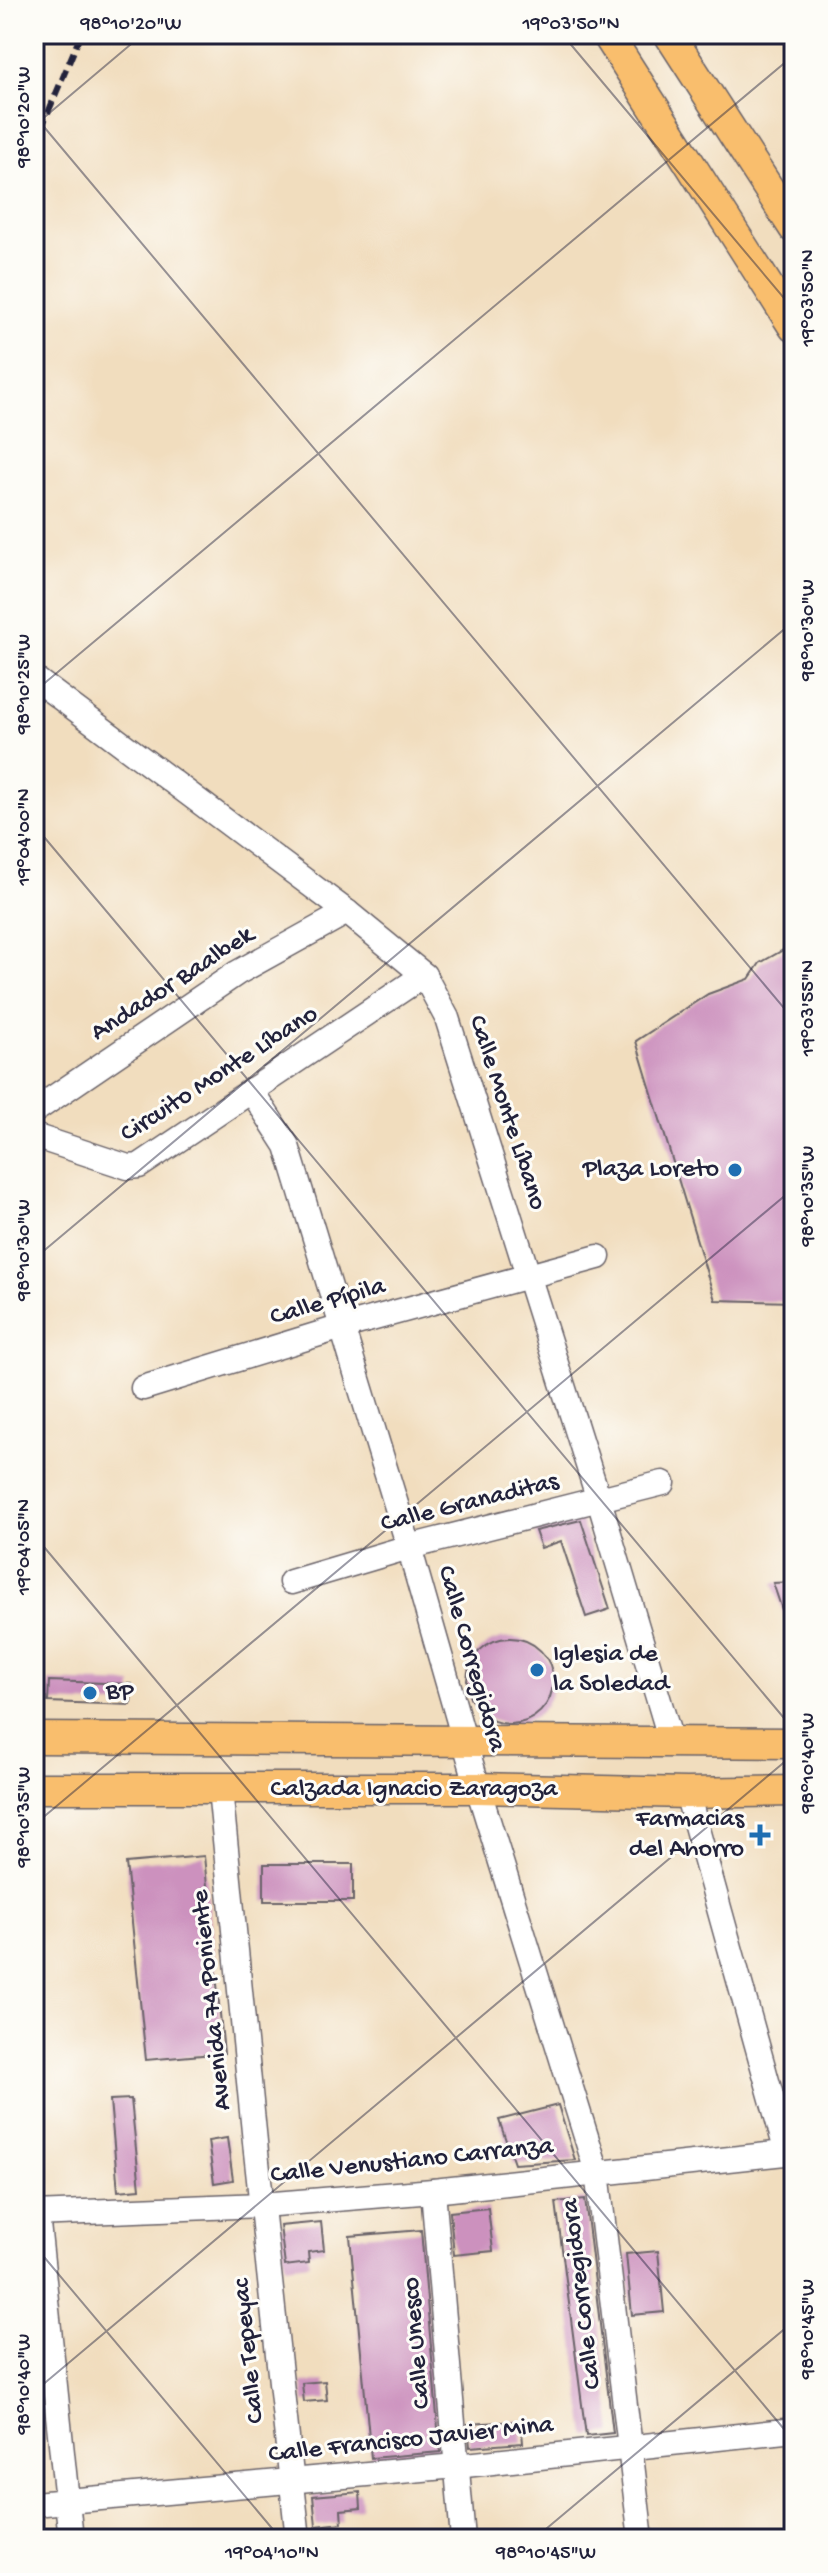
<svg xmlns="http://www.w3.org/2000/svg" width="828" height="2573" font-family="'Gochi Hand',sans-serif">
  <rect width="100%" height="100%" fill="#fdfcf7"/>
  <filter id="ink" filterUnits="userSpaceOnUse"><feTurbulence type="fractalNoise" baseFrequency=".0125" numOctaves="2"/><feDisplacementMap in="SourceGraphic" scale="16" xChannelSelector="R" yChannelSelector="G"/><feConvolveMatrix kernelMatrix="1 2 1 2 8 2 1 2 1" color-interpolation-filters="sRGB"/></filter>
  <filter id="wash" filterUnits="userSpaceOnUse"><feTurbulence type="fractalNoise" baseFrequency=".006" numOctaves="4" result="noise"/><feDisplacementMap in="SourceGraphic" scale="32" xChannelSelector="R" yChannelSelector="G"/><feGaussianBlur stdDeviation="1.8" result="paint"/><feColorMatrix in="noise" values="0 0 0 0 0 0 0 0 0 0 0 0 0 0 0 0 0 1.4 0 .05"/><feComposite in="paint" operator="in"/></filter>
  <g filter="url(#wash)">
    <rect width="100%" height="100%" fill="#f1ddbe"/>
    <g id="blocks">
      <!-- building -->
      <g fill="#cc91be">
        <path d="M794 944V1302L715 1300 636 1041 708 994 749 979 760 963Z"/>
        <path d="M581 1520 610 1609 586 1617 561 1541 541 1548 535 1531Z"/>
        <path d="M794 1582V1635L791 1636 773 1583Z"/>
        <circle cx="510" cy="1681" r="43"/>
        <path d="M49 1681 132 1684 131 1705 48 1702Z"/>
        <path d="M204 1856 224 2053 146 2060 126 1863Z"/>
        <rect x="264" y="1864" width="89" height="37"/>
        <path d="M131 2099 140 2189 118 2191 110 2100Z"/>
        <path d="M558 2105 575 2160 514 2164 499 2120Z"/>
        <path d="M227 2138 233 2180 214 2183 208 2141Z"/>
        <path d="M585 2199 613 2433 586 2436 556 2202Z"/>
        <path d="M488 2208 493 2251 454 2255 450 2212Z"/>
        <path d="M321 2222 324 2250 308 2252 309 2263 285 2266 280 2226Z"/>
        <path d="M421 2230 440 2452 371 2458 350 2236Z"/>
        <path d="M658 2251 664 2312 632 2315 626 2254Z"/>
        <path d="M325 2381 327 2400 304 2402 302 2383Z"/>
        <path d="M521 2421 523 2443 470 2447 468 2424Z"/>
        <path d="M360 2492 361 2508 341 2510 342 2523 316 2526 313 2496Z"/>
      </g>
    </g>
  </g>
  <g filter="url(#ink)">
    <use href="#blocks" fill-opacity="0" stroke="#6a6369" stroke-width="2"/>
    <g fill="none" stroke-linecap="round" stroke-linejoin="round">
      <defs>
        <g id="minor">
          <path d="M34 678 347 912 424 975 447 1018 599 1500 671 1741"/>
          <path d="M251 1090 287 1146 409 1547 478 1788 597 2172 641 2539"/>
          <path d="M34 1111 237 973 347 912"/>
          <path d="M34 1136 128 1167 139 1166 424 975"/>
          <path d="M143 1388 342 1327 598 1257"/>
          <path d="M291 1582 409 1547 663 1483"/>
          <path d="M220 1789 256 2152 298 2539"/>
          <path d="M687 1793 787 2153"/>
          <path d="M433 2191 463 2539"/>
          <path d="M34 2214 262 2205 433 2191 794 2152"/>
          <path d="M37 2214 71 2539"/>
          <path d="M34 2504 456 2466 794 2430"/>
        </g>
        <g id="major">
          <path d="M607 34 794 327"/>
          <path d="M669 34 794 228"/>
          <path d="M34 1738 794 1743"/>
          <path d="M34 1788H478L687 1793 794 1791"/>
        </g>
      </defs>
      <!-- minor casing -->
      <use href="#minor" stroke="#6a6369" stroke-width="27"/>
      <!-- major casing -->
      <use href="#major" stroke="#6a6369" stroke-width="33"/>
      <!-- minor -->
      <use href="#minor" stroke="#fff" stroke-width="24"/>
      <!-- major -->
      <use href="#major" stroke="#f9be6d" stroke-width="30"/>
      <!-- rail -->
      <path stroke="#22223b" stroke-width="6" stroke-dasharray="12 6" stroke-linecap="butt" d="M34 146 81 34"/>
    </g>
  </g>
  <!-- ticks -->
  <path fill="none" stroke="#22223b" stroke-width="2" stroke-opacity="0.45" d="M562 34 794 310M34 115 794 1020M34 126 143 34M34 692 794 55M34 825 794 1730M34 1259 794 621M34 1535 794 2441M34 1825 794 1188M34 2245 281 2539M34 2392 794 1754M534 2539 794 2321"/>
  <!-- markers -->
  <g fill="#1f6fb2" stroke="#fdfcf7" stroke-width="3">
    <circle cx="735" cy="1170" r="8"/>
    <circle cx="537" cy="1670" r="8"/>
    <circle cx="90" cy="1693" r="8"/>
    <path d="M756 1823h8v8h8v8h-8v8h-8v-8h-8v-8h8z"/>
  </g>
  <g text-anchor="middle" dominant-baseline="central" stroke-width="6" stroke-linejoin="round" paint-order="stroke">
    <!-- street labels -->
    <g font-size="26" fill="#22223b" stroke="#fdfcf7">
      <text transform="translate(173 985) rotate(-33)">Andador Baalbek</text>
      <text transform="translate(220 1075) rotate(-33)">Circuito Monte Líbano</text>
      <text transform="translate(506 1113) rotate(72)">Calle Monte Líbano</text>
      <text transform="translate(328 1303) rotate(-16)">Calle Pípila</text>
      <text transform="translate(470 1504) rotate(-14)">Calle Granaditas</text>
      <text transform="translate(470 1659) rotate(74)">Calle Corregidora</text>
      <text x="414" y="1790">Calzada Ignacio Zaragoza</text>
      <text transform="translate(213 2000) rotate(-96)">Avenida 74 Poniente</text>
      <text transform="translate(412 2162) rotate(-6)">Calle Venustiano Carranza</text>
      <text transform="translate(583 2294) rotate(-97)">Calle Corregidora</text>
      <text transform="translate(418 2343) rotate(-95)">Calle Unesco</text>
      <text transform="translate(250 2351) rotate(-96)">Calle Tepeyac</text>
      <text transform="translate(411 2441) rotate(-6)">Calle Francisco Javier Mina</text>
    </g>
    <!-- poi labels -->
    <g font-size="26" fill="#22223b" stroke="#fdfcf7" text-anchor="end">
      <text x="719" y="1170">Plaza Loreto</text>
      <text x="553" y="1655" text-anchor="start">Iglesia de<tspan x="553" dy="30">la Soledad</tspan></text>
      <text x="106" y="1693" text-anchor="start">BP</text>
      <text x="744" y="1820">Farmacias<tspan x="744" dy="30">del Ahorro</tspan></text>
    </g>
  </g>
  <!-- margin -->
  <rect width="828" height="2573" fill="none" stroke="#fdfcf7" stroke-width="88"/>
  <rect x="44" y="44" width="740" height="2485" fill="none" stroke="#22223b" stroke-width="3"/>
  <g font-size="20" text-anchor="middle" fill="#22223b">
    <text x="131" y="29">98°10'20"W</text>
    <text x="571" y="29">19°03'50"N</text>
    <text transform="translate(22 117) rotate(-90)" y="7">98°10'20"W</text>
    <text transform="translate(806 298) rotate(-90)" y="7">19°03'50"N</text>
    <text transform="translate(806 630) rotate(-90)" y="7">98°10'30"W</text>
    <text transform="translate(22 684) rotate(-90)" y="7">98°10'25"W</text>
    <text transform="translate(22 837) rotate(-90)" y="7">19°04'00"N</text>
    <text transform="translate(806 1008) rotate(-90)" y="7">19°03'55"N</text>
    <text transform="translate(806 1196) rotate(-90)" y="7">98°10'35"W</text>
    <text transform="translate(22 1250) rotate(-90)" y="7">98°10'30"W</text>
    <text transform="translate(22 1547) rotate(-90)" y="7">19°04'05"N</text>
    <text transform="translate(806 1763) rotate(-90)" y="7">98°10'40"W</text>
    <text transform="translate(22 1817) rotate(-90)" y="7">98°10'35"W</text>
    <text transform="translate(806 2329) rotate(-90)" y="7">98°10'45"W</text>
    <text transform="translate(22 2384) rotate(-90)" y="7">98°10'40"W</text>
    <text x="272" y="2558">19°04'10"N</text>
    <text x="546" y="2558">98°10'45"W</text>
  </g>
</svg>
